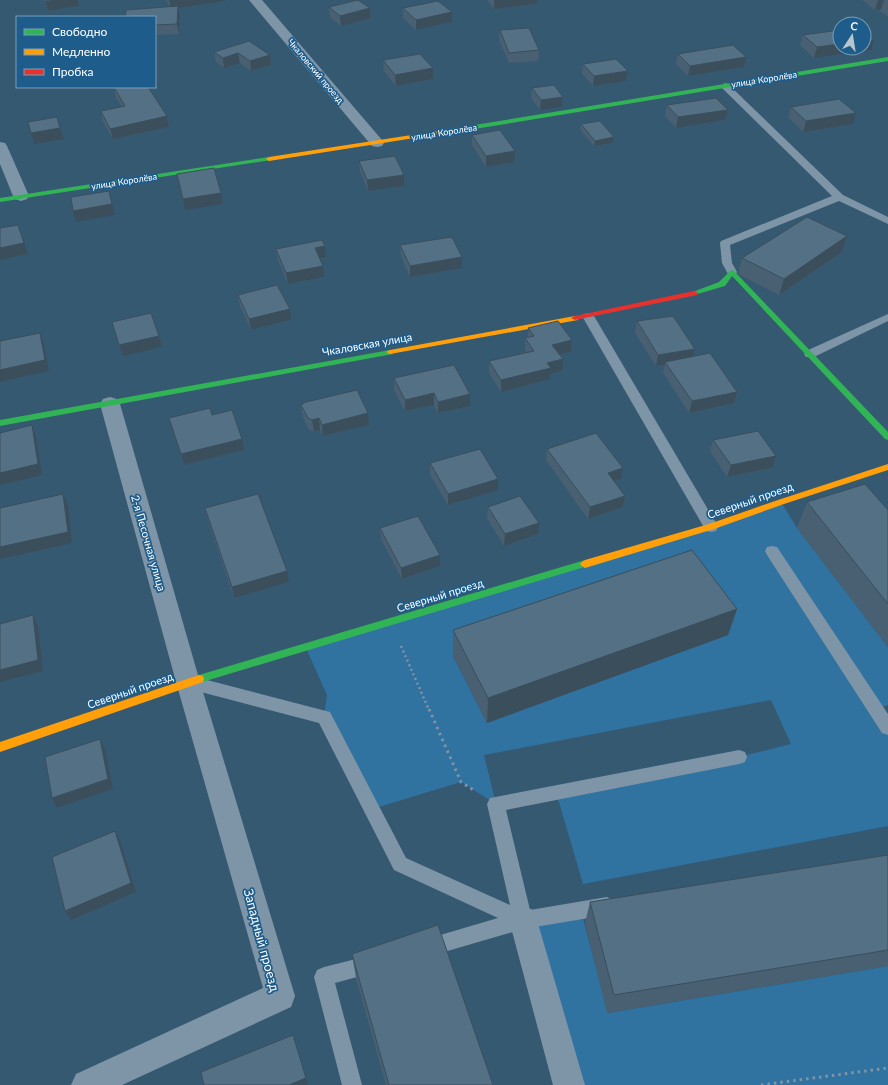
<svg xmlns="http://www.w3.org/2000/svg" width="888" height="1085" font-family="Lato,sans-serif">
  <rect width="100%" height="100%" fill="#365972"/>
  <!-- green -->
  <g fill="#3072a0" fill-rule="evenodd">
    <path d="M781 502 797 528 888 647V705L876 709 888 728V826L583 884 556 792 739 757 791 744 771 700 484 755 496 804 461 782 372 809 324 717 327 695 306 648ZM728 635 487 723 453 656V655Z"/>
    <path d="M581 911 608 1013 888 966V1085H569L523 920Z"/>
  </g>
  <g fill="none" stroke-linecap="round" stroke-linejoin="round">
    <!-- path-far1 -->
    <path stroke="#7d95a7" stroke-width="2.5" stroke-dasharray="2 3" stroke-linecap="butt" d="M401 646 429 710"/>
    <!-- path -->
    <g stroke="#7d95a7" stroke-width="3" stroke-dasharray="2.5 4" stroke-linecap="butt">
      <path d="M429 709 461 782 475 791"/>
      <path d="M761 1085 888 1068"/>
    </g>
    <!-- lane -->
    <g fill="#7d95a7" fill-rule="evenodd">
      <path d="M725 83 728 84 843 195 888 217V224L839 201 730 245 732 263 737 272 736 274H728L722 263 720 243 721 241 832 196 722 88 721 86Z"/>
      <path d="M588 313 592 314 594 316 716 523 718 527 716 531 711 532 706 531 582 316 584 314Z"/>
      <path d="M888 314V321L814 357H806L804 354 806 351Z"/>
      <path d="M772 546 777 547 888 714V735L882 733 767 555 765 551 767 547Z"/>
      <path d="M188 675 330 712 406 858 510 905 487 804 490 798 739 750 745 752 747 757 745 762 739 764 506 810 530 910 607 897 613 900 616 906 613 912 607 915 523 929 427 957 420 955 418 948 420 941 498 918 394 870 319 723 182 687 180 682 182 677Z"/>
      <path d="M372 955 379 957 381 964 379 971 335 983 362 1085H342L314 977 317 970 324 967Z"/>
    </g>
    <!-- street -->
    <g fill="#7d95a7" fill-rule="evenodd">
      <path d="M249 0H262L382 140 384 143 382 146 377 147 372 146Z"/>
      <path d="M0 142 5 143 7 146 29 196 27 199 21 201 15 199 13 196 0 164Z"/>
      <path d="M110 397 117 399 120 404 200 682 295 996 291 1007 122 1085H71L76 1074 263 988 176 682 100 404 103 399Z"/>
      <path d="M523 906 533 910 537 920 585 1085H553L509 920 513 910Z"/>
    </g>
    <!-- fast -->
    <g fill="#30b455" fill-rule="evenodd">
      <path d="M888 57V61L444 134 441 132 444 130Z"/>
      <path d="M269 157 272 159 271 160 0 202V198Z"/>
      <path d="M732 270 734 271 888 432V440L885 439 732 276 725 286 694 295 690 293 719 282 730 271Z"/>
      <path d="M390 350H393V354L0 426V420Z"/>
      <path d="M585 560 588 562 590 564 588 566 199 683 195 682 194 679 195 676 199 675Z"/>
    </g>
    <!-- slow -->
    <g fill="#ff9f0a" fill-rule="evenodd">
      <path d="M444 130 446 131V133L269 161 266 159 269 157Z"/>
      <path d="M575 316H578V320L390 354 386 352 390 350Z"/>
      <path d="M888 464V470L784 504 714 529 585 568 582 566 580 564 582 562 585 560 709 524 778 500Z"/>
      <path d="M199 675 203 676 204 679 203 682 0 752V742Z"/>
    </g>
    <!-- jam -->
    <path fill="#e5322d" fill-rule="evenodd" d="M694 291 698 293 697 295 575 320 571 318 575 316Z"/>
  </g>
  <!-- wall -->
  <g fill="#486072">
    <path d="M44 0H78L79 6 48 11Z"/>
    <path d="M166 0H225V1L178 8 180 16 179 34 155 35V17L170 7Z"/>
    <path d="M487 0H537V4L494 9Z"/>
    <path d="M862 0H888V17L880 11 881 9 875 10Z"/>
    <path d="M329 7 370 8 371 18 341 26 330 17Z"/>
    <path d="M403 8 452 22 416 30 403 18Z"/>
    <path d="M500 30 539 50 538 61 509 63 499 40Z"/>
    <path d="M803 35 871 50 814 58 800 45Z"/>
    <path d="M214 52 270 55 271 65 251 71 240 63 224 68 216 62Z"/>
    <path d="M678 54 744 67 688 76 676 64Z"/>
    <path d="M383 60 433 79 396 86 384 71Z"/>
    <path d="M583 64 628 71 626 81 593 86 582 74Z"/>
    <path d="M114 87 167 116 169 127 113 139 103 122 101 111 122 107 116 98Z"/>
    <path d="M532 88 563 97 562 107 540 110 531 98Z"/>
    <path d="M667 105 728 110 725 120 676 128 665 116Z"/>
    <path d="M791 107 853 124 803 132 788 117Z"/>
    <path d="M581 124 614 137 613 143 594 146 580 130Z"/>
    <path d="M472 135 515 151 514 162 486 167 472 145Z"/>
    <path d="M359 161 404 186 368 191 360 171Z"/>
    <path d="M847 236 842 252 779 295 738 274 742 258Z"/>
    <path d="M400 245 462 257V268L410 277 401 256Z"/>
    <path d="M276 249 326 257 319 258 324 277 288 284 278 260Z"/>
    <path d="M238 295 291 320 251 330 240 306Z"/>
    <path d="M637 321 695 349 693 357 737 392 734 403 689 413 663 373 665 365 656 366 635 333Z"/>
    <path d="M528 328 572 340 571 352 559 354 562 371 550 374V379L501 392 489 373V361L526 352 525 350V338H528Z"/>
    <path d="M394 378 470 394V406L438 413 434 405 405 411 394 390Z"/>
    <path d="M301 405 369 425 323 436 320 430 314 431 309 430 303 417Z"/>
    <path d="M212 415 244 450 184 465 169 418Z"/>
    <path d="M713 440 773 467 727 477 710 451Z"/>
    <path d="M547 449 621 479 614 482 625 496 623 507 588 519 546 460Z"/>
    <path d="M430 463 498 490 448 505 430 475Z"/>
    <path d="M807 502 888 510V647L797 528Z"/>
    <path d="M488 507 539 523 538 534 504 546 487 518Z"/>
    <path d="M205 508 289 582 234 598 208 520Z"/>
    <path d="M380 528 440 566 402 579 381 539Z"/>
    <path d="M737 609 728 635 487 723 453 655V630Z"/>
    <path d="M888 855V966L607 1013 585 923 590 902Z"/>
    <path d="M352 954 493 1085H386L356 978Z"/>
  </g>
  <!-- shaded-wall -->
  <g fill="#3b4e5c">
    <path d="M53 0H78L79 6 48 11 45 1Z"/>
    <path d="M169 0H225V1L178 8 180 16 179 34 177 24 171 9Z"/>
    <path d="M494 0H537V4L494 9Z"/>
    <path d="M878 0H884L881 9 875 10Z"/>
    <path d="M370 8 371 18 341 26 340 16Z"/>
    <path d="M452 12V22L416 30V20Z"/>
    <path d="M874 40 871 50 814 58 817 47 840 44V48H864V41Z"/>
    <path d="M238 53 240 63 224 68 223 58Z"/>
    <path d="M270 55 271 65 251 71 250 61Z"/>
    <path d="M746 57 744 67 688 76 690 66Z"/>
    <path d="M433 68V79L396 86 395 75Z"/>
    <path d="M628 71 626 81 593 86 594 76Z"/>
    <path d="M563 97 562 107 540 110 541 100Z"/>
    <path d="M728 110 725 120 676 128 678 117Z"/>
    <path d="M856 113 853 124 803 132 806 121Z"/>
    <path d="M167 116 169 127 113 139 110 129Z"/>
    <path d="M60 128 64 139 34 144 31 133Z"/>
    <path d="M614 137 613 143 594 146 595 141Z"/>
    <path d="M515 151 514 162 486 167V156Z"/>
    <path d="M404 175V186L368 191 367 180Z"/>
    <path d="M109 191 115 215 76 222 73 211Z"/>
    <path d="M221 193 223 204 185 210 183 199Z"/>
    <path d="M18 225 28 254 0 260V248Z"/>
    <path d="M847 236 842 252 779 295 784 279Z"/>
    <path d="M325 246 326 257 316 259 315 248Z"/>
    <path d="M462 257V268L410 277V266Z"/>
    <path d="M323 266 324 277 288 284 286 273Z"/>
    <path d="M290 309 291 320 251 330 249 319Z"/>
    <path d="M40 333 44 344 49 371 0 382V370Z"/>
    <path d="M159 336 162 347 123 356 119 345Z"/>
    <path d="M572 340 571 352 551 356 552 345Z"/>
    <path d="M695 349 692 360 665 362V365L656 366 658 355Z"/>
    <path d="M563 359 562 371 550 374V379L501 392V380L547 363Z"/>
    <path d="M737 392 734 403 689 413 692 401Z"/>
    <path d="M434 393V405L405 411V400Z"/>
    <path d="M470 394V406L438 413V402Z"/>
    <path d="M368 413 369 425 323 436 322 425Z"/>
    <path d="M319 418 320 430 314 431 312 420Z"/>
    <path d="M32 425 36 437 42 475 0 485V473Z"/>
    <path d="M242 439 244 450 184 465 181 454Z"/>
    <path d="M776 456 773 467 727 477 731 465Z"/>
    <path d="M623 468 621 479 606 484 608 473Z"/>
    <path d="M498 479V490L448 505V494Z"/>
    <path d="M63 494 68 505 72 543 0 559V547Z"/>
    <path d="M625 496 623 507 588 519 590 507Z"/>
    <path d="M539 523 538 534 504 546 505 534Z"/>
    <path d="M440 555V566L402 579 401 568Z"/>
    <path d="M287 571 289 582 234 598 232 587Z"/>
    <path d="M737 609 728 635 487 723 488 698Z"/>
    <path d="M33 615 38 626 43 671 0 682V670Z"/>
    <path d="M100 739 105 749 113 789 57 808 52 798Z"/>
    <path d="M115 831 120 841 136 892 71 920 65 911Z"/>
    <path d="M293 1035 308 1085H289Z"/>
  </g>
  <!-- building -->
  <g fill="#547084" stroke="#3b4e5c">
    <path d="M358 0 370 8 340 16 329 7Z"/>
    <path d="M438 1 452 12 416 20 403 8Z"/>
    <path d="M178 6 177 24 155 25V17H125L126 10Z"/>
    <path d="M529 28 539 50 509 53 500 30Z"/>
    <path d="M840 30V44L817 47 803 35Z"/>
    <path d="M864 32 874 40 864 41Z"/>
    <path d="M249 41 270 55 250 61 238 53 223 58 214 52Z"/>
    <path d="M733 45 746 57 690 66 678 54Z"/>
    <path d="M420 54 433 68 395 75 383 60Z"/>
    <path d="M616 59 628 71 594 76 583 64Z"/>
    <path d="M554 85 563 97 541 100 532 88Z"/>
    <path d="M114 87H148L167 116 110 129 101 111 125 106Z"/>
    <path d="M716 98 728 110 678 117 667 105Z"/>
    <path d="M839 99 856 113 806 121 791 107Z"/>
    <path d="M57 117 60 128 31 133 28 122Z"/>
    <path d="M600 121 614 137 595 141 581 124Z"/>
    <path d="M500 130 515 151 486 156 472 135Z"/>
    <path d="M395 156 404 175 367 180 359 161Z"/>
    <path d="M214 168 221 193 183 199 177 174Z"/>
    <path d="M109 191 112 204 73 211 71 197Z"/>
    <path d="M807 217 847 236 784 279 742 258Z"/>
    <path d="M18 225 24 243 0 248V228Z"/>
    <path d="M452 237 462 257 410 266 400 245Z"/>
    <path d="M322 240 325 246 315 248 323 266 286 273 276 249Z"/>
    <path d="M277 285 290 309 249 319 238 295Z"/>
    <path d="M151 313 159 336 119 345 112 322Z"/>
    <path d="M673 316 695 349 658 355 637 321Z"/>
    <path d="M558 321 572 340 552 345 563 359 547 363 551 368 501 380 489 361 534 351 525 338 534 336 528 328Z"/>
    <path d="M40 333 45 360 0 370V341Z"/>
    <path d="M710 353 737 392 692 401 665 362Z"/>
    <path d="M454 365 470 394 438 402 434 393 405 400 394 378Z"/>
    <path d="M357 390 368 413 322 425 319 418 312 420 308 418 301 405 306 402Z"/>
    <path d="M210 408 212 415 232 410 242 439 181 454 169 418Z"/>
    <path d="M32 425 38 464 0 473V433Z"/>
    <path d="M758 431 776 456 731 465 713 440Z"/>
    <path d="M596 433 623 468 608 473 625 496 590 507 547 449Z"/>
    <path d="M480 449 498 479 448 494 430 463Z"/>
    <path d="M865 484 888 510V604L807 502Z"/>
    <path d="M63 494 68 532 0 547V508Z"/>
    <path d="M258 494 287 571 232 587 205 508Z"/>
    <path d="M520 496 539 523 505 534 488 507Z"/>
    <path d="M418 516 440 555 401 568 380 528Z"/>
    <path d="M692 550 737 609 488 698 453 630Z"/>
    <path d="M33 615 38 660 0 670V624Z"/>
    <path d="M100 739 108 779 52 798 45 757Z"/>
    <path d="M115 831 131 883 65 911 52 857Z"/>
    <path d="M888 855V950L614 995 590 902Z"/>
    <path d="M438 925 493 1085H389L352 954Z"/>
    <path d="M293 1035 306 1078 289 1085H204L201 1072Z"/>
  </g>
  <g text-anchor="middle" dominant-baseline="central" stroke-width="3.5" stroke-linejoin="round" paint-order="stroke">
    <!-- far-street labels -->
    <g font-size="9" fill="#fff" stroke="#1e5d8b">
      <text transform="translate(316 71) rotate(50)">Чкаловский проезд</text>
      <text transform="translate(764 79) rotate(-9)">улица Королёва</text>
      <text transform="translate(444 132) rotate(-9)">улица Королёва</text>
      <text transform="translate(124 181) rotate(-9)">улица Королёва</text>
    </g>
    <!-- street labels -->
    <g font-size="11" fill="#fff" stroke="#1e5d8b">
      <text transform="translate(367 344) rotate(-10)">Чкаловская улица</text>
      <text transform="translate(750 500) rotate(-19)">Северный проезд</text>
      <text transform="translate(149 543) rotate(74)">2-я Песочная улица</text>
      <text transform="translate(440 595) rotate(-17)">Северный проезд</text>
      <text transform="translate(130 690) rotate(-19)">Северный проезд</text>
    </g>
    <!-- near-street labels -->
    <g font-size="13" fill="#fff" stroke="#1e5d8b">
      <text transform="translate(262 940) rotate(75)">Западный проезд</text>
    </g>
  </g>
  <!-- legend -->
  <rect x="16" y="16" width="140" height="72" fill="#1e5d8b" stroke="#789eb9"/>
  <rect x="24" y="29" width="20" height="6" fill="#30b455" stroke="#789eb9"/>
  <text x="52" y="36" font-size="12" fill="#ffffff">Свободно</text>
  <rect x="24" y="49" width="20" height="6" fill="#ff9f0a" stroke="#789eb9"/>
  <text x="52" y="56" font-size="12" fill="#ffffff">Медленно</text>
  <rect x="24" y="69" width="20" height="6" fill="#e5322d" stroke="#789eb9"/>
  <text x="52" y="76" font-size="12" fill="#ffffff">Пробка</text>
  <!-- north arrow -->
  <g transform="translate(852 36) rotate(12)"><circle r="19" fill="#1e5d8b" stroke="#789eb9"/>
  <path d="M0-3L7 15L0 10L-7 15Z" fill="#b9c5ce"/>
  <text y="-6" font-size="11" font-weight="bold" text-anchor="middle" fill="#ffffff">С</text>
  </g>
</svg>
